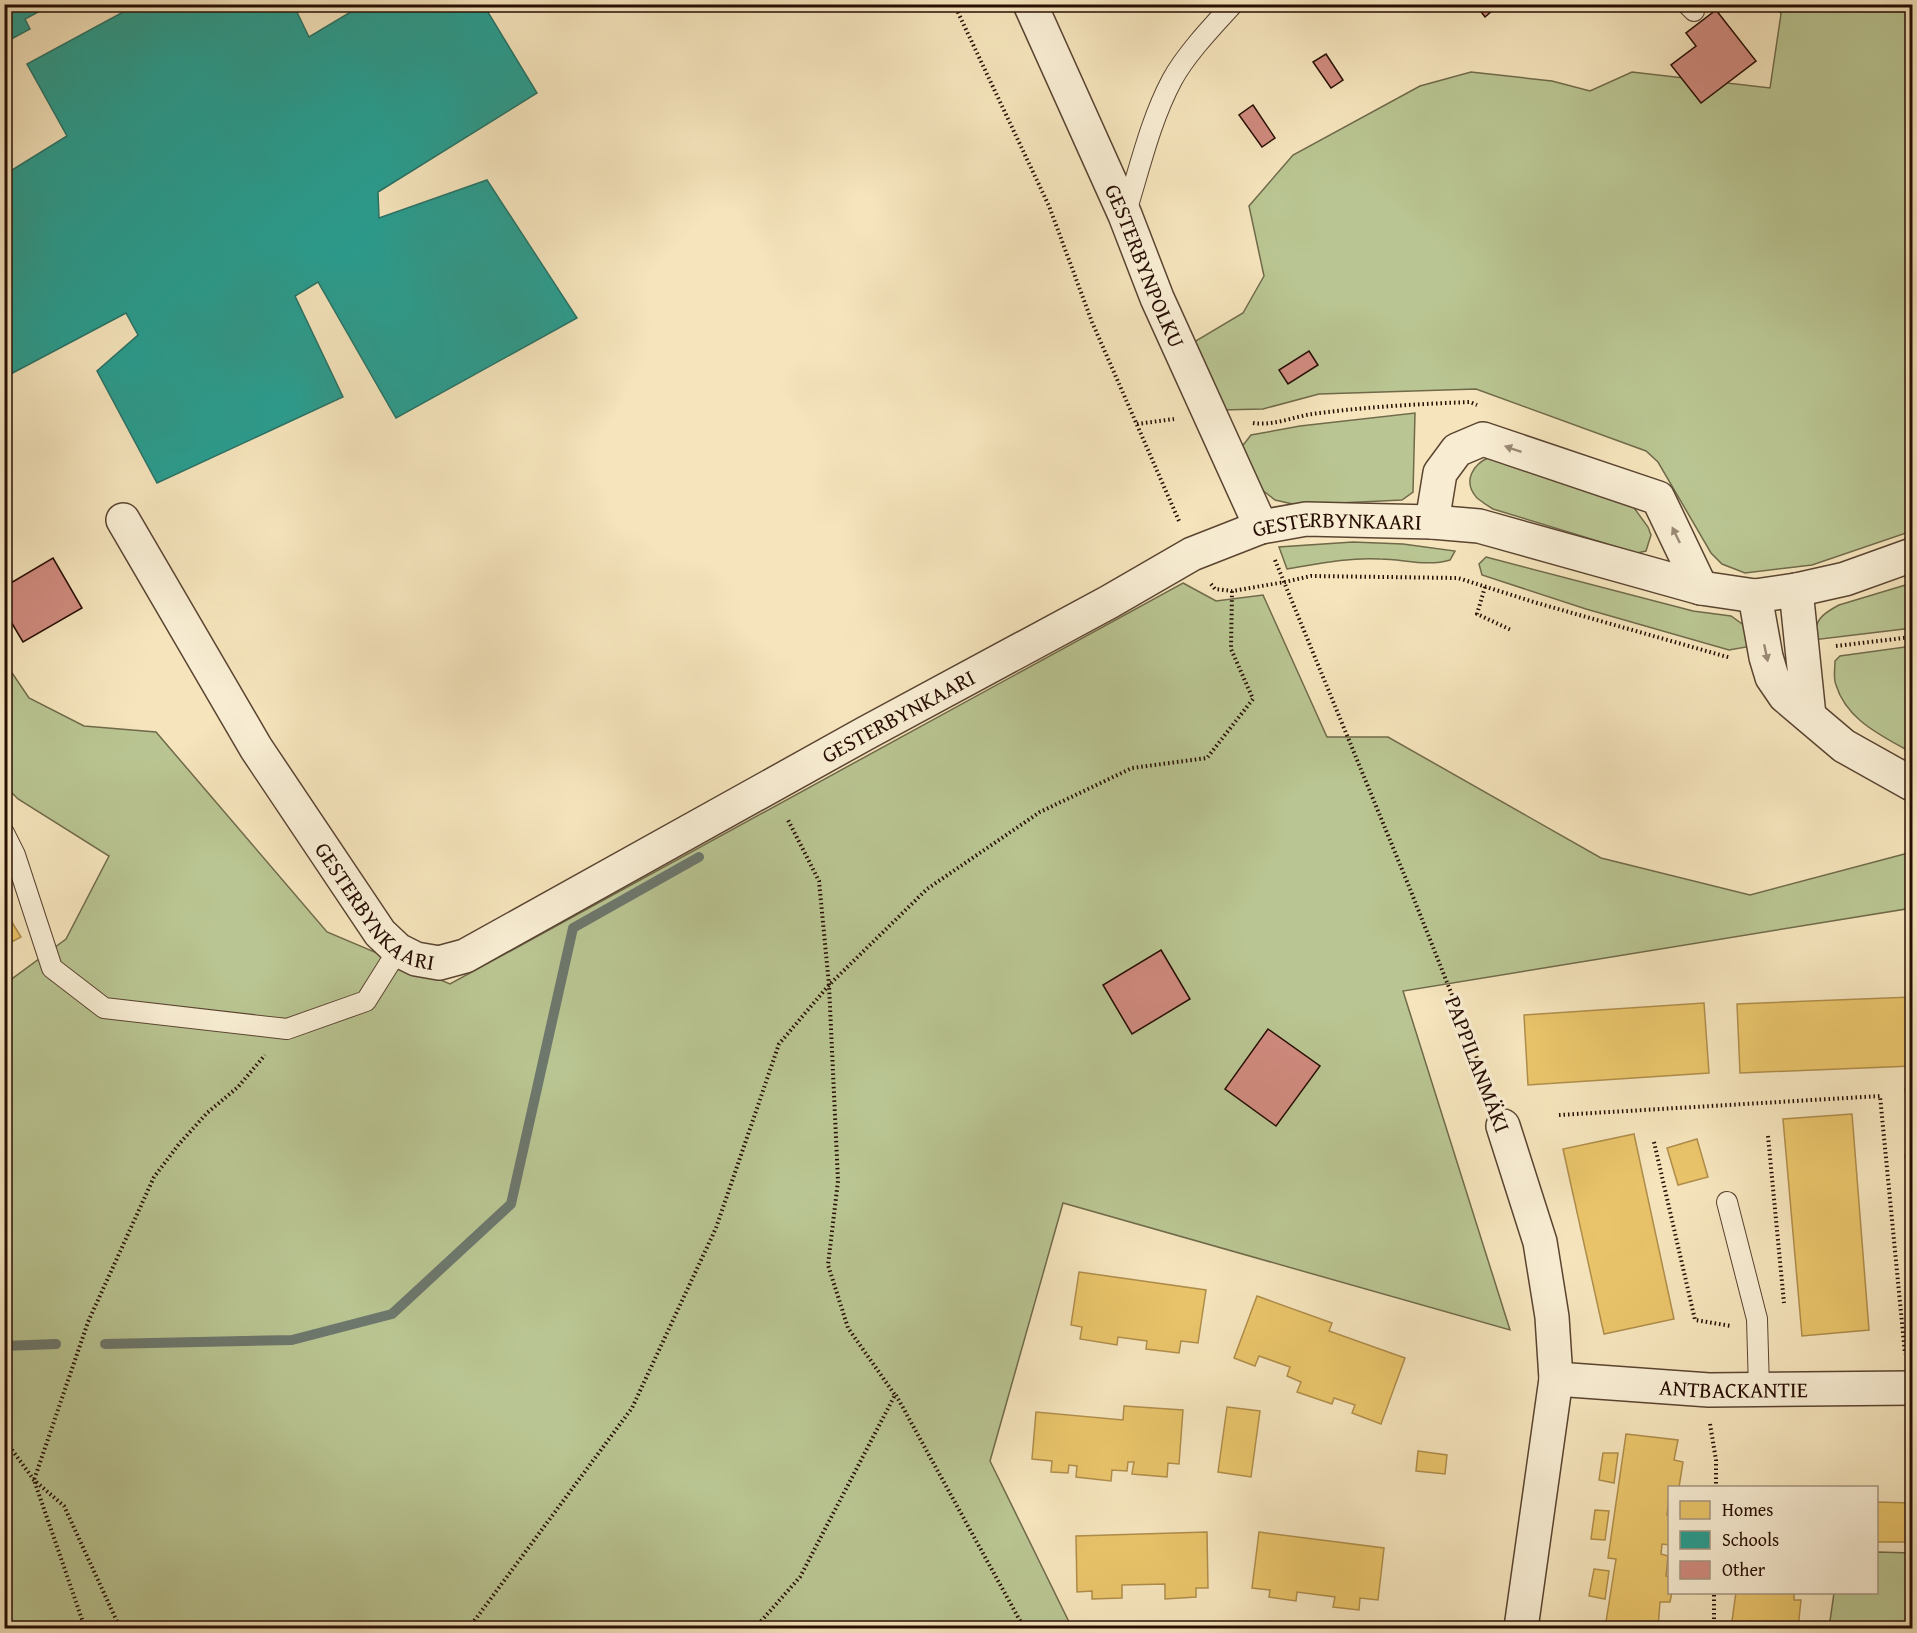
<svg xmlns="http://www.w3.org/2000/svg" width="1917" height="1633" font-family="'Gentium Book Plus',serif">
  <rect width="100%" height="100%" fill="#f5e4bc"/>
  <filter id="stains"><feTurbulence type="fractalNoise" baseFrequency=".00333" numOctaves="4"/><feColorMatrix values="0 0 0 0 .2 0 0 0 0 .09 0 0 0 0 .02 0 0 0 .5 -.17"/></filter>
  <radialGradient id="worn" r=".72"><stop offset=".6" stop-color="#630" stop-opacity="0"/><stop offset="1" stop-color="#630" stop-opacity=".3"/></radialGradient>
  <!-- green -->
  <g fill="#b9c592" stroke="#706a4a" stroke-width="1.5">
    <path d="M1776 5H1912V531L1812 565 1745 573 1722 564 1711 553 1658 462 1646 451 1476 389 1319 394 1263 409 1220 410 1194 342 1243 313 1264 276 1249 206 1293 155 1420 86 1471 72 1552 81 1590 91 1632 72 1770 88 1781 14Z"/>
    <path d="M1415 413 1413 492 1402 500 1297 505 1275 500 1261 489 1240 449 1251 435 1300 426Z"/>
    <path d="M1490 457 1632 505 1648 527 1651 535 1646 551 1637 553 1493 509C1488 506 1482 502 1477 498 1462 481 1473 464 1490 457Z"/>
    <path d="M1353 542 1403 544 1455 551 1450 560C1427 567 1403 559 1380 559 1349 557 1317 564 1287 569L1279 547Z"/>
    <path d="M1486 557 1693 611 1731 616 1745 626 1752 646 1729 650 1586 609 1482 575 1479 564Z"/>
    <path d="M1183 583 1216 601 1263 595 1327 737H1388L1601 858 1750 895 1912 852V908L1403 991 1510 1330 1063 1203 990 1461 1072 1628H5V984L66 939 109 856 18 799 5 786 4 661 29 698 84 726 156 732 327 932 450 984Z"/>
    <path d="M1912 583V628L1813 640C1816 620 1820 615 1839 605Z"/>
    <path d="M1912 646V753C1883 736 1847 721 1836 685 1833 678 1835 669 1835 661L1840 656Z"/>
    <path d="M1877 1552 1912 1553V1628H1880L1879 1625 1829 1628 1834 1593 1876 1592Z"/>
  </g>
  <!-- homes -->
  <g fill="#e9c46a" stroke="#af8d4b" stroke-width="1.5">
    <path d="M4 909 21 937 4 946Z"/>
    <path d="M1912 997V1066L1740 1073 1737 1004Z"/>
    <path d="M1704 1003 1709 1073 1528 1085 1524 1015Z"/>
    <path d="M1912 1088V1139L1911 1140 1905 1089Z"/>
    <path d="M1852 1114 1869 1330 1802 1336 1783 1119Z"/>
    <path d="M1634 1134 1674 1319 1604 1334 1563 1149Z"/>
    <path d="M1697 1139 1708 1177 1678 1185 1667 1148Z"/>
    <path d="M1912 1154V1230L1905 1155Z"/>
    <path d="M1079 1272 1206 1290 1198 1343 1181 1341 1179 1353 1146 1349 1147 1341 1118 1337 1117 1345 1080 1339 1082 1327 1071 1325Z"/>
    <path d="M1257 1296 1332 1323 1329 1331 1405 1358 1381 1424 1352 1413 1355 1405 1334 1398 1332 1404 1297 1392 1301 1382 1287 1376 1290 1367 1259 1356 1255 1366 1234 1358Z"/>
    <path d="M1124 1406 1183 1410 1179 1464 1168 1463 1167 1477 1132 1474 1134 1462H1128L1127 1471 1112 1470 1111 1481 1076 1477 1077 1466 1069 1465 1068 1473 1051 1472 1052 1461 1032 1459 1036 1412 1123 1420Z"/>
    <path d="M1227 1407 1260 1411 1251 1477 1218 1472Z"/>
    <path d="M1626 1434 1678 1440 1674 1460 1683 1462 1679 1487 1670 1488 1667 1515 1670 1516V1545L1662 1544 1661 1554 1668 1556 1666 1576 1670 1577V1592H1672L1670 1602H1660L1658 1628H1605L1616 1559 1608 1558Z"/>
    <path d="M1418 1451 1447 1455 1445 1474 1416 1471Z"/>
    <path d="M1603 1453H1618L1614 1483 1599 1480Z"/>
    <path d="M1876 1502 1912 1503V1542H1876Z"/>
    <path d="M1595 1510 1609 1511 1605 1540 1591 1539Z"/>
    <path d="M1207 1532 1208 1588H1196V1597L1165 1599V1584L1122 1585V1598L1092 1599V1591L1077 1592 1076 1536Z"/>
    <path d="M1259 1532 1384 1548 1378 1600 1360 1598 1359 1610 1333 1607 1335 1597 1297 1592 1296 1601 1269 1597 1270 1590 1252 1588Z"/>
    <path d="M1594 1569 1609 1571 1605 1599 1589 1596Z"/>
    <path d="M1736 1592H1794V1600H1801L1798 1628H1731Z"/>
    <path d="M1584 1625 1600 1627 1599 1628H1584Z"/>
  </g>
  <!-- schools -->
  <g fill="#2a9d8f" stroke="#297265" stroke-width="1.5">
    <path d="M4 4H50L51 5 25 19 30 29 4 43Z"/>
    <path d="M138 4H293L309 37 364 4H483L537 93 378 192 379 218 487 180 577 318 396 418 318 282 295 296 343 397 157 483 97 371 138 335 126 313 7 376 4 372V175L67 136 27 64Z"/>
  </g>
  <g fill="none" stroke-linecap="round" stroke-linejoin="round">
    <!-- stream -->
    <g stroke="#6d786d" stroke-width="10">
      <path d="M105 1344 292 1340 392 1314 511 1204 573 928 699 857"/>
      <path d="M4 1346 56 1344"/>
    </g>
  </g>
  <!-- building -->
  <g fill="#d08b7f" stroke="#270e03" stroke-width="1.5">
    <path d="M1442 4H1456L1448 11Z"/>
    <path d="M1475 4H1500L1485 17Z"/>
    <path d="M1716 10 1756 61 1701 103 1671 65 1696 46 1686 33Z"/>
    <path d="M1326 54 1343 80 1331 88 1313 62Z"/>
    <path d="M1253 105 1275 138 1262 147 1239 115Z"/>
    <path d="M1309 351 1318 365 1288 384 1279 370Z"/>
    <path d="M53 558 82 608 23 642 4 610V587Z"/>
    <path d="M1161 950 1190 999 1132 1034 1103 985Z"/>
    <path d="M1268 1029 1320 1066 1276 1126 1225 1089Z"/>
  </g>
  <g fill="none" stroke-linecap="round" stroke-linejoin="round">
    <defs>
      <g id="lane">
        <path d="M1687 4 1694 11"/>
        <path d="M1125 215C1139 171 1150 121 1172 80 1186 54 1213 26 1233 4"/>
        <path d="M4 833 15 855 52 968 104 1008 287 1029 366 1001 398 950"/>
        <path d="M1727 1202 1757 1319 1759 1389"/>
      </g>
      <g id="street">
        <path id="s1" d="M1030 4 1125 215 1157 298 1261 527"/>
        <path id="s2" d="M123 520 256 748 380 933 398 950 416 959 439 963 465 956 866 733 1109 602 1192 554 1261 527 1306 519 1432 522 1479 526 1701 588 1755 596 1796 590 1845 579 1912 555"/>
        <path d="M1432 522 1440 473 1457 450 1483 439 1658 498 1701 588"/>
        <path d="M1796 590 1809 716"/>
        <path d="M1755 596 1766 657 1772 677 1785 696 1844 746 1912 784"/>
        <path d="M1503 1126 1540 1242 1552 1317 1556 1379 1521 1628"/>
        <path id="s3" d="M1556 1379 1709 1390 1912 1388"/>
      </g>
    </defs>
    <!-- lane casing -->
    <use href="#lane" stroke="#5a4431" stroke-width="22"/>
    <!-- street casing -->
    <use href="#street" stroke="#5a4431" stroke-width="36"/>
    <!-- path -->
    <g stroke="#270e03" stroke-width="4" stroke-dasharray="1.5 3" stroke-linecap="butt">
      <path d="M954 4 1049 206 1092 322 1179 521"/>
      <path d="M1253 423C1273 426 1293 417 1312 414 1364 407 1417 404 1470 402L1477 405"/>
      <path d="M1137 424 1174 419"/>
      <path d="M1275 560 1408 884 1492 1096"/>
      <path d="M1211 584 1215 589 1232 591 1285 582 1311 576 1458 578 1537 603 1731 658"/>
      <path d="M1485 587 1477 614 1511 630"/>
      <path d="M1836 646 1912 637"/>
      <path d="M1559 1115 1880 1096 1905 1354"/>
      <path d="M1768 1136 1784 1303"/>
      <path d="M1654 1142 1695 1320 1731 1326"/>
      <path d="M896 1395 1024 1628"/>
      <path d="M1710 1424 1716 1460V1488"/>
      <path d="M4 1439 34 1480 64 1506 120 1628"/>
      <path d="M85 1628 34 1480 88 1322 154 1177 179 1144 207 1113 238 1087 265 1055"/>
      <path d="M469 1628 632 1408 716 1228 779 1044 829 985 927 889 1040 812 1132 768 1207 758 1253 699 1231 649 1232 591"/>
      <path d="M755 1628 800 1577 895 1395 848 1328 828 1265 838 1181 829 985 819 881 787 818"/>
      <path d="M1714 1628V1592"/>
      <path d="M1863 1628 1879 1625"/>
    </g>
    <!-- lane -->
    <use href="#lane" stroke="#f8edd3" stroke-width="20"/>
    <!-- street -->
    <use href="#street" stroke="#f8edd3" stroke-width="33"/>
  </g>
  <!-- one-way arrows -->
  <defs><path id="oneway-solid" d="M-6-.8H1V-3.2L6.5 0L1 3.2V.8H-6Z" transform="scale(1.5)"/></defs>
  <g fill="#9a8975">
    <use href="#oneway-solid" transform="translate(1513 449) rotate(-161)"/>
    <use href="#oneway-solid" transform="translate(1676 535) rotate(-116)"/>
    <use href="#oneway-solid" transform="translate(1766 653) rotate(78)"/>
  </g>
  <g text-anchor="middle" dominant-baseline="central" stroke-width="6" stroke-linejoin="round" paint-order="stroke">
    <!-- street labels -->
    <g font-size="22" fill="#270e03" stroke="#f8edd3">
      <text stroke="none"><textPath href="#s1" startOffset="286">GESTERBYNPOLKU</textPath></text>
      <text stroke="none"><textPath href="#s2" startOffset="1563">GESTERBYNKAARI</textPath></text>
      <text stroke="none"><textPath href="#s2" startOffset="1077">GESTERBYNKAARI</textPath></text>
      <text stroke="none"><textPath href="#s2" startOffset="465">GESTERBYNKAARI</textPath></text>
      <text transform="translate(1478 1064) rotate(69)">PAPPILANMÄKI</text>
      <text stroke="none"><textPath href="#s3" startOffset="178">ANTBACKANTIE</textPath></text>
    </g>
  </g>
  <!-- margin -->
  <rect width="1917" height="1633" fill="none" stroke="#f5e4bc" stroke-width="24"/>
  <rect x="6" y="6" width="1905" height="1621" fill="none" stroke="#270e03" stroke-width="3"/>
  <rect x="12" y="12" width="1893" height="1609" fill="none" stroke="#270e03" stroke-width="1.5"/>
  <!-- legend -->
  <rect x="1668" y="1486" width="210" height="108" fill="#f8edd3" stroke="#a49480" stroke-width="1.5"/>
  <rect x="1680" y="1501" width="30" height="18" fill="#e9c46a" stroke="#a49480" stroke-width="1.5"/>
  <text x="1722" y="1516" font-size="18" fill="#270e03">Homes</text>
  <rect x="1680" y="1531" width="30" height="18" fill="#2a9d8f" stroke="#a49480" stroke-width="1.5"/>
  <text x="1722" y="1546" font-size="18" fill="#270e03">Schools</text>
  <rect x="1680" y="1561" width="30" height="18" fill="#d08b7f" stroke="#a49480" stroke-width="1.5"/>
  <text x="1722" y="1576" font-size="18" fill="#270e03">Other</text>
  <rect width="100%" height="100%" filter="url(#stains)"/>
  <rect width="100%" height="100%" fill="url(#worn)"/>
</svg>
